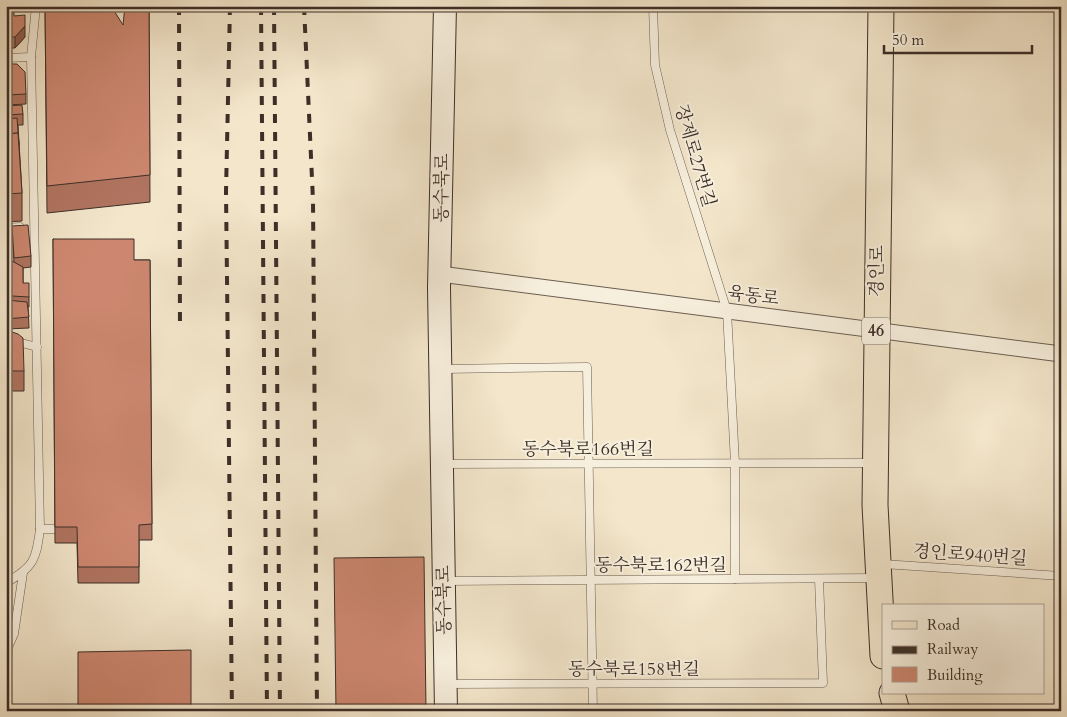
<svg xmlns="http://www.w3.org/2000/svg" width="1067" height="717" font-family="Cardo,'Noto Serif KR',serif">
  <rect width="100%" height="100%" fill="#f3e6cb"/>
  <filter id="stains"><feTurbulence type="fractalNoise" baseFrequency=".004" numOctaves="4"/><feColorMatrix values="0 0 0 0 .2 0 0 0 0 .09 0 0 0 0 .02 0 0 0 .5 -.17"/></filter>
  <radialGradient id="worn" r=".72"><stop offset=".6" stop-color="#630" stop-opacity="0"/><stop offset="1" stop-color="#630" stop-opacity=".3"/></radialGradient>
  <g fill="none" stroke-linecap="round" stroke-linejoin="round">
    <defs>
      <g id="lane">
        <path d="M653 6 655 65 670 130 727 311 735 463V579"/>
        <path d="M6 58 31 57"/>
        <path d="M6 228 20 227"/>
        <path d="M6 339 37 347"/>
        <path d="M443 369 587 367 593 711"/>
        <path d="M444 464 872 463"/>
        <path d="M40 529H54"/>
        <path d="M883 564 1061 576"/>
        <path d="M446 581 877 578"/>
        <path d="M6 583C34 566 36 561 40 529L31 57 36 6"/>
        <path d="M6 652 14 634 23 573"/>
        <path d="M447 684 823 683 819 579"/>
      </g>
      <path id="street" d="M440 274 1061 354"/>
      <path id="secondary" d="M445 6 439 288 446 711"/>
      <g id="primary">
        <path d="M881 6 875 505 883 656"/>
        <path d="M892 693 897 711"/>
      </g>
    </defs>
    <!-- lane casing -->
    <use href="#lane" stroke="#6a5d51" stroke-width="9"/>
    <!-- street casing -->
    <use href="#street" stroke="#6a5d51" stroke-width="17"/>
    <!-- secondary casing -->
    <use href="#secondary" stroke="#3d2f28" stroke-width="24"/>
    <!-- primary casing -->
    <use href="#primary" stroke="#3d2f28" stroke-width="27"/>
    <!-- lane -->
    <use href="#lane" stroke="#f7efdd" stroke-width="8"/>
    <!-- street -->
    <use href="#street" stroke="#f7efdd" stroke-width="15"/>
    <!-- secondary -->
    <use href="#secondary" stroke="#f7efdd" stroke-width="22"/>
    <!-- primary -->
    <use href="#primary" stroke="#f3e6cb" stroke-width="25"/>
    <!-- rail -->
    <g stroke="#3d2f28" stroke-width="4" stroke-dasharray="9 9" stroke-linecap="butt">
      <path d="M179 6 180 330"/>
      <path d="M230 6 226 192 232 711"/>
      <path d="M261 6 267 711"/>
      <path d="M274 6 280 711"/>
      <path d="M304 6 313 200 317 711"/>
    </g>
  </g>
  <!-- wall -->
  <g fill="#b07460" stroke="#3d2f28">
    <path d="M45 6 123 25 149 6 150 202 47 213Z"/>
    <path d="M6 7 14 16 25 37 15 48H6Z"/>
    <path d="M6 64 26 94V104L7 105Z"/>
    <path d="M6 106 23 114V125H18L22 193V221L6 222Z"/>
    <path d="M12 226 31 256V267L23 268V283L29 297V307H28L29 328 6 329V248L10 260 14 262Z"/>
    <path d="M53 239 134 260H150L152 540H139V583H78L77 543H55Z"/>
    <path d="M6 330 24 371V391H9L8 382 6 383Z"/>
  </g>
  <!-- shaded-wall -->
  <g fill="#905e4e" stroke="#3d2f28">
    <path d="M25 26V37L15 48V37Z"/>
    <path d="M11 249V260L6 270V260Z"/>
  </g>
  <!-- building -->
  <g fill="#cd8770" stroke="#3d2f28">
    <path d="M14 6V16L25 15V26L15 37H6V7Z"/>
    <path d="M45 6H111L123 25 125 6H149L150 175 47 186Z"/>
    <path d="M6 64H17L25 72 26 94 7 95Z"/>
    <path d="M22 105 23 114 6 115V106Z"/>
    <path d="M17 118 19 145 18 133 6 134V119Z"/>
    <path d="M18 133 22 193 6 194V134Z"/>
    <path d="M28 225 31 256 14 258 12 226Z"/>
    <path d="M53 239H134V260H150L152 524 139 525V567H78L77 527H55Z"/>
    <path d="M6 248 11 249 6 260Z"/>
    <path d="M10 260 23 267V283H29V297L12 296 6 294V267Z"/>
    <path d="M6 300 27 302 29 317 6 319Z"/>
    <path d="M6 330 18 334 23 338 24 371H9L8 362H6Z"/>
    <path d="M424 557 426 711H336L334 558Z"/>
    <path d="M191 650V711H78V652Z"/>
  </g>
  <g text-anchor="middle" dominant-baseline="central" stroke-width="4" stroke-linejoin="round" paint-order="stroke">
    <!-- shield labels -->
    <rect fill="#f7efdd" stroke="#75695e" stroke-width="1" x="862" y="317.5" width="28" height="27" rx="4"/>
    <g font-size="16" font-weight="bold" fill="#3d2f28">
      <text x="876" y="331">46</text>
    </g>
    <!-- street labels -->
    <g font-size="18" fill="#3d2f28" stroke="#f7efdd">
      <text transform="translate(695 156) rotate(74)">장제로27번길</text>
      <text transform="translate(442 188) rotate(-89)">동수북로</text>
      <text transform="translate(877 271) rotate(-89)">경인로</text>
      <text transform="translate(753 296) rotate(7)">육동로</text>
      <text x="588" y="449">동수북로166번길</text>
      <text transform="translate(970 555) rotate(4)">경인로940번길</text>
      <text x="661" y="565">동수북로162번길</text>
      <text transform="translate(444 600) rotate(-91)">동수북로</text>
      <text x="634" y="669">동수북로158번길</text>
    </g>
  </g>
  <!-- margin -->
  <rect width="1067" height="717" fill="none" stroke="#f3e6cb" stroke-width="25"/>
  <rect x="8" y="8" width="1052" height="702" fill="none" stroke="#3d2f28" stroke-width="2.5"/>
  <rect x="12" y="12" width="1042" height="692" fill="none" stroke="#3d2f28"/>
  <!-- legend -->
  <rect x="882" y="604" width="162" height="90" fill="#f7efdd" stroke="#ada295"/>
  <rect x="892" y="621" width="25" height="8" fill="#f3e6cb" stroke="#ada295"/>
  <text x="927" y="630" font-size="15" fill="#3d2f28">Road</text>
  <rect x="892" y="646" width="25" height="8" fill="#3d2f28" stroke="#ada295"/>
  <text x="927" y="654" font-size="15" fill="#3d2f28">Railway</text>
  <rect x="892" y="667" width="25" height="15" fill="#cd8770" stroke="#ada295"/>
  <text x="927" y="680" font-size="15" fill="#3d2f28">Building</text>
  <!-- scale -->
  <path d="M884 45v8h148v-8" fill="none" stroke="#3d2f28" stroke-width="2.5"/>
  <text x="892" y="45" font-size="15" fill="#3d2f28" stroke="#f7efdd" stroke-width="4" paint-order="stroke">50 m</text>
  <rect width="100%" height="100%" filter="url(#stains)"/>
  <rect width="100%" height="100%" fill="url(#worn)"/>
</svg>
